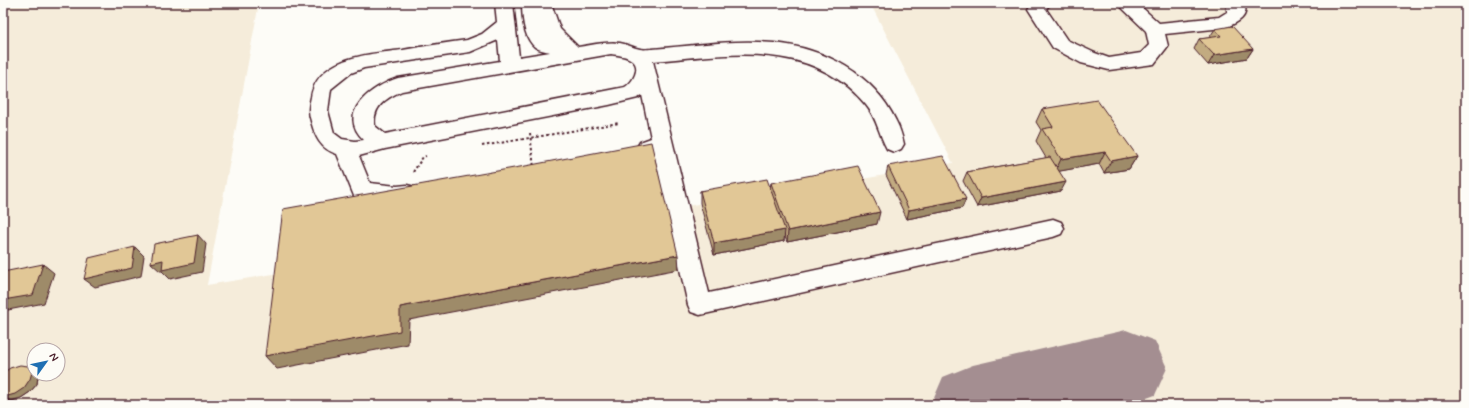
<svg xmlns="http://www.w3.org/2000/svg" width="1469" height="408" font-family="Mynerve,sans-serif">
  <rect width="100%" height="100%" fill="#fdfcf7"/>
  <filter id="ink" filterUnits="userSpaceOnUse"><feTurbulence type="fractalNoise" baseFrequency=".025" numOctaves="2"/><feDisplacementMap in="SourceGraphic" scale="8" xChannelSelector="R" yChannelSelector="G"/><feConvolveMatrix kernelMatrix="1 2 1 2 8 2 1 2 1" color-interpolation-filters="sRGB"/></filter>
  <g filter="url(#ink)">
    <!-- built -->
    <path fill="#f5ecda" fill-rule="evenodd" d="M3 3H259L207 285 677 208 766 191 857 180 953 163 870 3H1466V405H3ZM34 350H58V374H34Z"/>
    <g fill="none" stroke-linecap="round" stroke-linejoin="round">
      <!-- taxiway -->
      <path fill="#a48e91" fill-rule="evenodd" d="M1126 330 1155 341 1167 368 1155 395 1128 405H931L943 377 973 365Z"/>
      <defs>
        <g id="minor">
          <path d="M495 3H513L519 57 550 52C546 51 539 50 535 47 524 38 522 17 522 3H551L560 29 578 47C592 45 606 41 620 43 627 44 633 48 640 49 644 50 649 49 652 49 693 46 733 39 774 43 824 48 874 74 896 121 900 128 902 136 904 144L901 149 894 152 887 149C879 135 877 118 866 105 811 38 729 55 653 61L709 293 1053 219 1061 222 1064 228 1061 234 1053 237 700 315 691 312 688 305 654 153 647 155 640 152 637 147 640 142 651 138 642 95 638 98 609 105 385 149 359 156 370 183 397 186 407 185 415 187 418 193 415 199 397 204 354 196 337 154C320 149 315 136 311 121 308 112 309 106 311 97 318 56 371 54 403 50 424 46 446 43 467 40L482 34 497 22ZM498 40 500 61 398 78C372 86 335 113 364 140L355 141 342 139 334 133 328 111 331 89 351 73 364 68 470 52ZM611 54C618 55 627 56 632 60 642 68 632 83 625 87L385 134 375 126C372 107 386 98 402 91Z"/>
          <path d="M1032 3H1051L1046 9 1067 40 1095 53 1109 58 1141 53 1149 45 1146 31 1117 3H1137L1159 23 1219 17 1227 12V3H1245C1245 6 1246 10 1245 13 1243 21 1230 26 1223 28L1165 34 1168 46 1154 64 1109 70 1081 63 1053 48 1028 9Z"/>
        </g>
      </defs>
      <!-- minor casing -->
      <use href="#minor" stroke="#4a1f2b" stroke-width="3"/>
      <!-- path -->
      <g stroke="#4a1f2b" stroke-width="2" stroke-dasharray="2.5 2.5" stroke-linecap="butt">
        <path d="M530 133 534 168"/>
        <path d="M482 146 619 123"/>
        <path d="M413 172 423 157 426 156"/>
      </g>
      <!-- minor -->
      <use href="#minor" fill="#fdfcf7" fill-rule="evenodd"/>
    </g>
    <!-- wall -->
    <g fill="#c2ab81" stroke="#4a1f2b">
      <path d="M490 3H504L491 5Z"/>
      <path d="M1215 29 1253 49 1247 58 1208 65 1194 49 1199 39 1209 38Z"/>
      <path d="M1042 109 1137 156 1129 169 1104 173 1099 164 1059 171 1061 191 977 207 963 181 967 172 1046 158 1036 141 1041 130 1036 122Z"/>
      <path d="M888 166 966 199 962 208 907 219 886 175Z"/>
      <path d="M771 183 877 224 787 242 784 234V241L714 255 700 203V191L770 189Z"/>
      <path d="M28 366 34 370V374L38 376 37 384 30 392 21 398 11 401 3 399V373Z"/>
    </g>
    <!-- shaded-wall -->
    <g fill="#9e8b69" stroke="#4a1f2b">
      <path d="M1253 49 1247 58 1208 65 1214 55Z"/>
      <path d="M1105 152 1099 164 1055 172 1061 159Z"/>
      <path d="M1137 156 1129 169 1104 173 1111 161Z"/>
      <path d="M1066 182 1061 191 977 207 981 198Z"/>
      <path d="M966 199 962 208 907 219 909 210Z"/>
      <path d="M880 212 877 224 787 242 788 231Z"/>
      <path d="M785 230 784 241 714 255V243Z"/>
      <path d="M198 235 206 244 202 272 170 279 162 271H160L151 263Z"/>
      <path d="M135 247 144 256 141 276 95 287 84 279Z"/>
      <path d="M678 255 679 269 409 320 408 344 277 369 265 356 400 307Z"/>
      <path d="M43 264 54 273 44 303 3 311V300Z"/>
      <path d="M28 366 34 370V374H37L38 376 37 384 30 392 21 398 11 401 4 397Z"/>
    </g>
    <!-- building -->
    <g fill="#e1c796" stroke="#4a1f2b">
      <path d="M1232 26 1253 49 1214 55 1199 39 1221 36 1215 29Z"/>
      <path d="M1097 100 1137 156 1111 161 1105 152 1061 159 1042 129 1053 127 1042 109Z"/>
      <path d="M651 142 678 255 400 307V331L265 356 283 209 531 165Z"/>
      <path d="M943 156 966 199 909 210 888 166Z"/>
      <path d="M1050 157 1066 182 981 198 967 172Z"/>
      <path d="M858 166 880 212 788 231 771 183Z"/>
      <path d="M767 179 785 230 714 243 700 191Z"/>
      <path d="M198 235 194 263 162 270 163 260 151 263 154 244Z"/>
      <path d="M135 247 132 268 84 279 89 258Z"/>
      <path d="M43 264 33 295 3 300V272Z"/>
      <path d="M20 365 28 366 32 372 30 379 24 388 15 394 4 397H3V373L10 368Z"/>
    </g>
  </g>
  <!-- margin -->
  <rect width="1469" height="408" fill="none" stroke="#fdfcf7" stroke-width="16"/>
  <rect x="8" y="8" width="1453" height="392" fill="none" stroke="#4a1f2b" stroke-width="1.5" filter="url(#ink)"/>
  <!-- north arrow -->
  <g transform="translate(46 362) rotate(57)"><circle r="19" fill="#fdfcf7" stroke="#b5a4a5"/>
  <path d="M0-3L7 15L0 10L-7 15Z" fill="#1f6fb2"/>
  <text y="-6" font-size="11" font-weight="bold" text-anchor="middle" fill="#4a1f2b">N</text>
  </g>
</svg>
